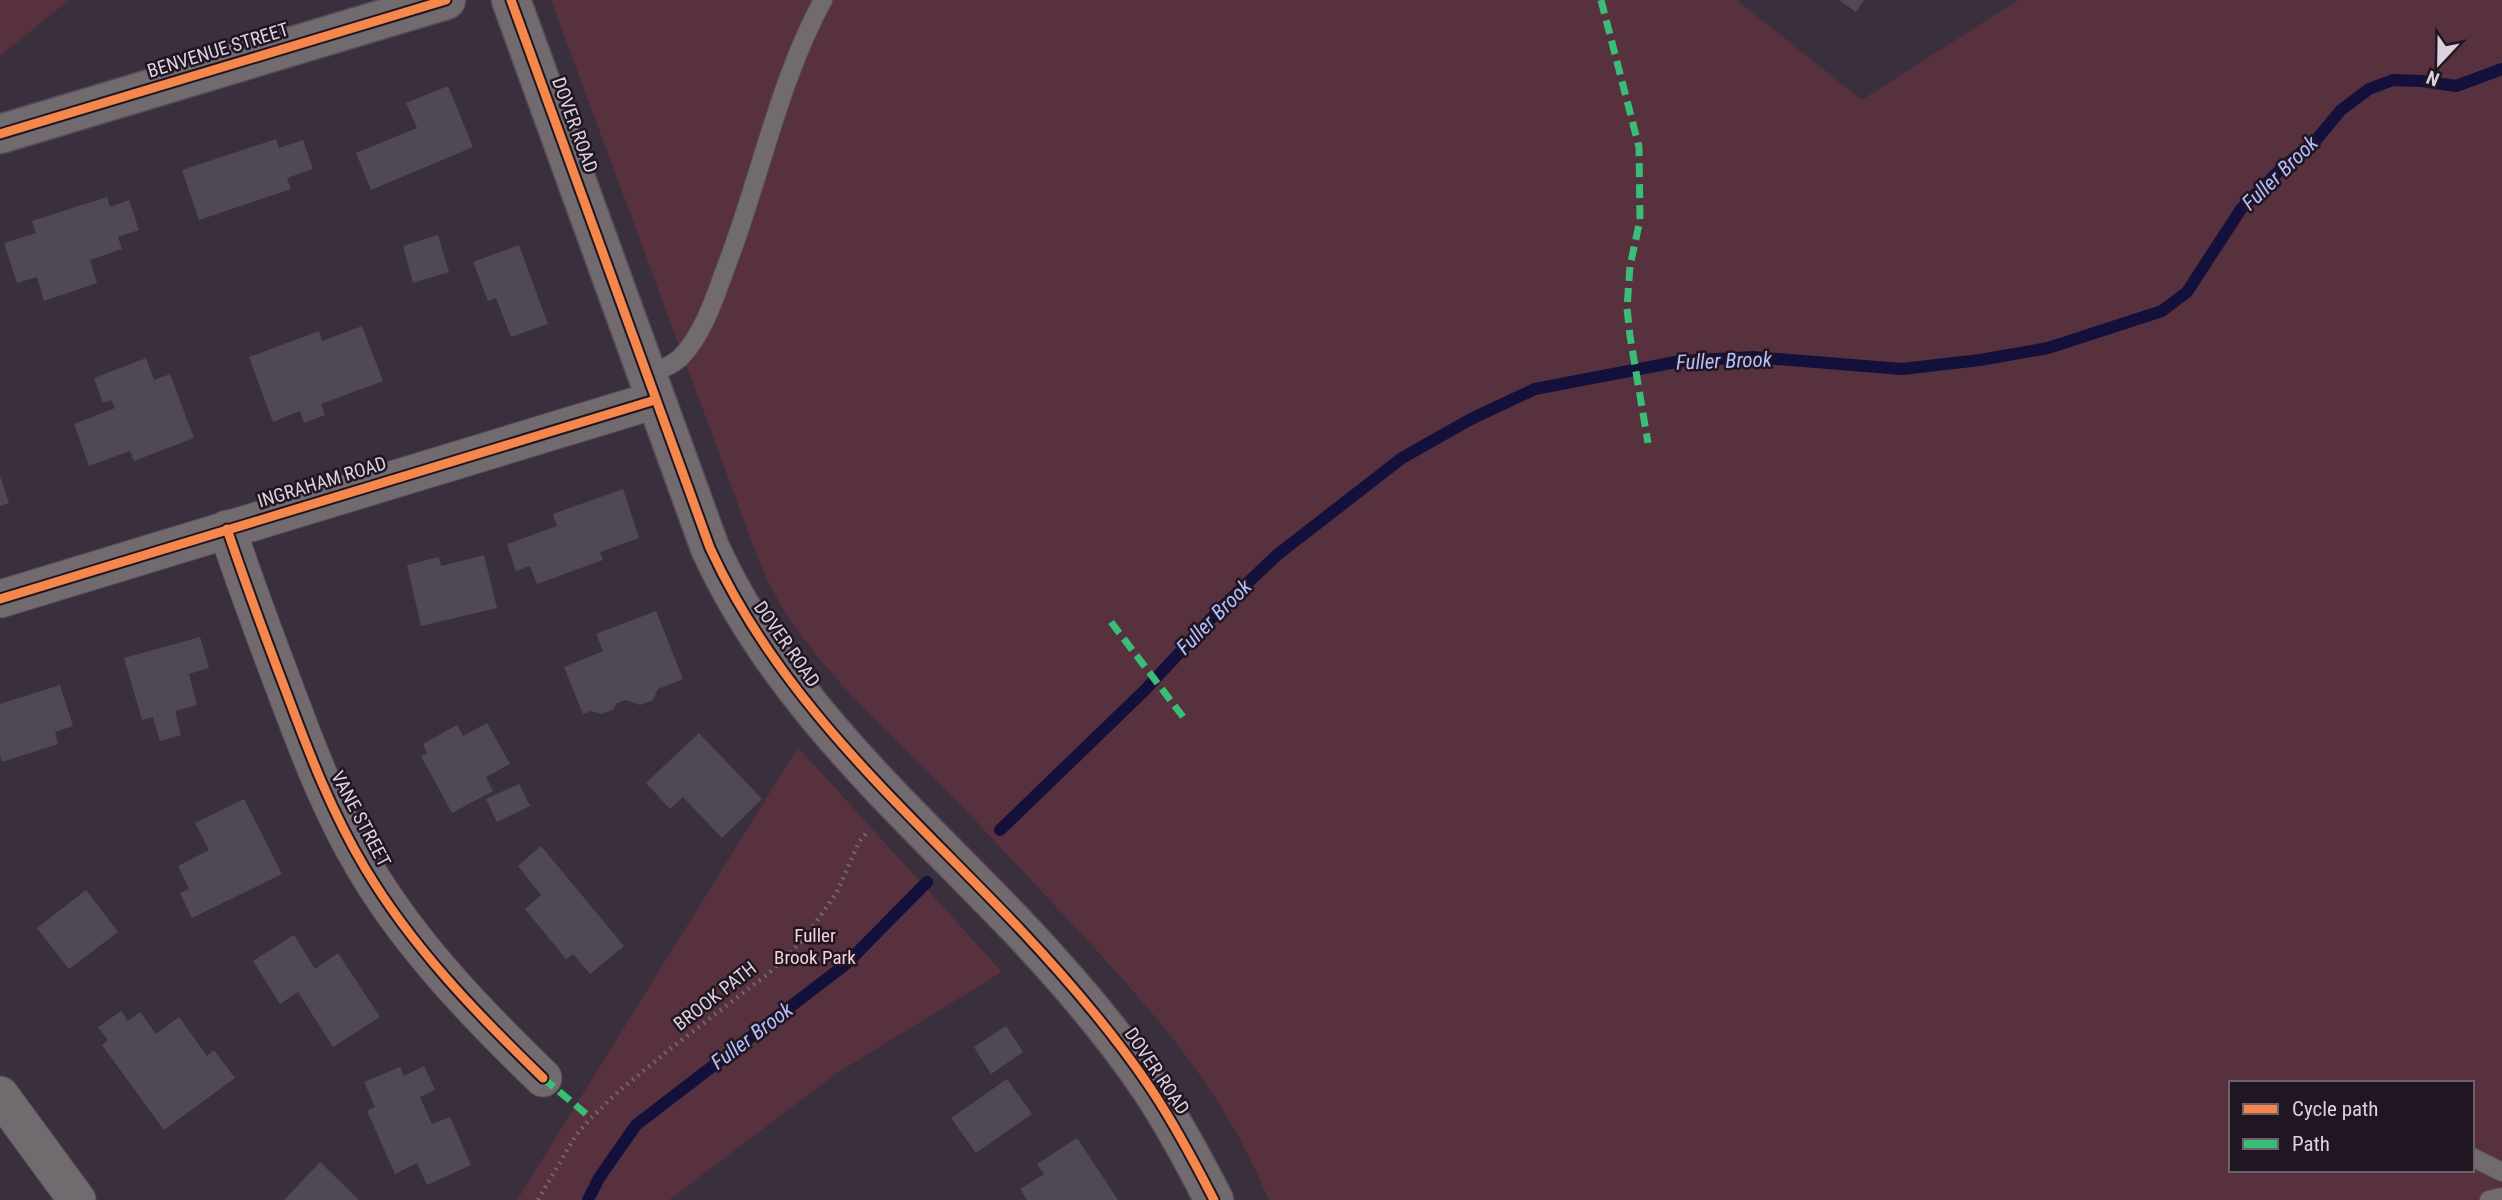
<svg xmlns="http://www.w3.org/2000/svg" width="2502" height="1200" font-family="'Roboto Condensed',sans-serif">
  <rect width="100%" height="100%" fill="#3a2f3c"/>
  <!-- green -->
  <g fill="#57313e" fill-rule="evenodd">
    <path d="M0 0H69L0 56Z"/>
    <path d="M551 0H1737L1862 100 2018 0H2502V1200H1269C1255 1169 1241 1138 1223 1110 1181 1042 1127 983 1073 925 1028 877 984 829 938 782 872 714 795 650 759 561ZM2231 1083H2472V1170H2231Z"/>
    <path d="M798 747 1002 972 837 1073 669 1200H517Z"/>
  </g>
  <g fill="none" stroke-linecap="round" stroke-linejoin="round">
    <!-- stream -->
    <g stroke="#13103c" stroke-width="12">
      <path d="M1000 830 1145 690 1218 611 1277 555 1402 458 1471 419 1535 389 1681 361 1753 357 1902 369 1980 360 2048 348 2162 311 2187 292 2241 209 2282 168 2316 140 2341 110 2369 89 2393 80 2422 81 2456 86 2502 69"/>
      <path d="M588 1200 599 1178 636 1125 846 964 927 882"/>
    </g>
  </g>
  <!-- building -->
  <g fill="#504955">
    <path d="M1839 0H1864L1856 12Z"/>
    <path d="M448 86 473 147 371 190 356 153 417 128 406 103Z"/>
    <path d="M276 139 279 148 303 140 313 169 287 178 291 189 199 220 182 170Z"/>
    <path d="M107 197 110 207 129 200 139 230 118 237 122 249 90 260 97 283 44 301 37 277 17 283 4 243 36 233 32 221Z"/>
    <path d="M438 235 449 272 413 283 403 246Z"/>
    <path d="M519 245 548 324 511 337 496 298 488 301 473 262Z"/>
    <path d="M362 326 383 381 321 404 325 415 304 423 300 411 273 422 249 357 319 331 322 341Z"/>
    <path d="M146 358 154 380 170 374 194 438 134 461 130 451 89 466 74 424 115 408 111 400 103 403 94 378Z"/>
    <path d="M0 476 9 503 0 506Z"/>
    <path d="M623 489 639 538 600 552 603 560 537 584 530 566 516 571 507 544 557 526 553 514Z"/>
    <path d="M484 555 497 608 421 626 407 565 439 557 441 566Z"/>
    <path d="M656 611 683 679 658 689 653 700 640 705 626 700 617 703 613 710 601 714 591 711 583 714 564 667 603 651 596 634Z"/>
    <path d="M200 637 209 668 189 674 197 705 175 711 181 735 160 741 153 717 142 720 124 658Z"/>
    <path d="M60 685 73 726 55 732 58 744 2 762 0 756V704Z"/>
    <path d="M487 723 510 764 486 777 493 791 452 813 421 756 427 753 423 744 457 725 463 736Z"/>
    <path d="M699 733 762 799 722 838 683 797 670 809 646 783Z"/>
    <path d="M519 784 530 806 497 822 486 799Z"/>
    <path d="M244 799 282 874 192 918 180 893 189 889 178 866 209 850 195 823Z"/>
    <path d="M541 846 624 946 590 974 573 954 566 959 525 909 541 895 518 866Z"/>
    <path d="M86 890 118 932 69 969 37 928Z"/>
    <path d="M294 935 315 969 338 953 380 1017 333 1047 298 992 280 1004 253 961Z"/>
    <path d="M121 1011 128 1021 140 1012 156 1034 179 1017 207 1056 214 1050 235 1078 164 1130 102 1045 108 1040 98 1027Z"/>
    <path d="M1006 1026 1023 1052 991 1074 974 1047Z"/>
    <path d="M424 1066 435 1090 420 1097 432 1124 450 1117 471 1165 427 1185 417 1163 395 1174 367 1111 375 1107 364 1082 400 1067 404 1076Z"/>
    <path d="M1007 1079 1032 1114 976 1153 951 1118Z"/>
    <path d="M1077 1138 1118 1200H1027L1020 1189 1044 1174 1037 1164Z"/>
    <path d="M320 1162 359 1200H284Z"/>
  </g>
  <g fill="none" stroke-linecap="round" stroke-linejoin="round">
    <defs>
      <g id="service">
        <path d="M647 375C658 371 671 366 680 358 703 335 715 297 726 267 760 179 778 83 823 0"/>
        <path d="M2472 1157 2502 1172"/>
        <path d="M2489 1200 2502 1197"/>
      </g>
      <g id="minor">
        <path d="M227 529C246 585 266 639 287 694 309 753 332 813 365 868 412 947 477 1014 543 1078"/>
        <path d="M0 599 655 400"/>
        <path d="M0 1095 77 1200"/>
      </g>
      <g id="tertiary">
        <path d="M511 0 710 548C781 703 905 808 1020 929 1067 979 1113 1032 1151 1089 1175 1125 1195 1163 1214 1200"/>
        <path d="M0 134 446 0"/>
      </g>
    </defs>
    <!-- service casing -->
    <use href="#service" stroke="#574d59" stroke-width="20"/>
    <!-- minor casing -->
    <use href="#minor" stroke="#574d59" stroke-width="39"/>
    <!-- tertiary casing -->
    <use href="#tertiary" stroke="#574d59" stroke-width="41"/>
    <!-- path -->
    <path stroke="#6d666d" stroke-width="4.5" stroke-dasharray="2 5" stroke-linecap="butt" d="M538 1200 576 1135 591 1118 619 1091 670 1049 769 973 805 938 837 892 859 842 868 831"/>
    <!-- service -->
    <use href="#service" stroke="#716b70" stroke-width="18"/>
    <!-- minor -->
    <use href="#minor" stroke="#716b70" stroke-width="37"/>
    <!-- tertiary -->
    <use href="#tertiary" stroke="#716b70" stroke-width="38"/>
    <!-- quiet -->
    <g stroke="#3abd76" stroke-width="7" stroke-dasharray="14 7" stroke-linecap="butt">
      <path d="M1601 0 1639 147 1640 220 1630 266 1627 308 1630 336 1648 443"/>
      <path d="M1111 622 1187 722"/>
      <path d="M543 1078 591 1118"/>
    </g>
    <defs>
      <g id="cycleway">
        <path d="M511 0 710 548C781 703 905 808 1020 929 1067 979 1113 1032 1151 1089 1175 1125 1195 1163 1214 1200"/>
        <path d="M0 134 446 0"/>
        <path d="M227 529C246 585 266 639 287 694 309 753 332 813 365 868 412 947 477 1014 543 1078"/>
        <path d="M0 599 655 400"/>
      </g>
    </defs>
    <!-- cycleway casing -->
    <use href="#cycleway" stroke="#1f1621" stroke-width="13"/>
    <!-- cycleway -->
    <use href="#cycleway" stroke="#f5874c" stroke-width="9"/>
  </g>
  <g text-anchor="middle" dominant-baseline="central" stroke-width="5" stroke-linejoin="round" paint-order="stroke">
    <!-- street labels -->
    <g font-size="19" fill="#ddd1e0" stroke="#1f1621">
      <text transform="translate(218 50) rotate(-17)">BENVENUE STREET</text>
      <text transform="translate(575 125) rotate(70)">DOVER ROAD</text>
      <text transform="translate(322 482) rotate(-17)">INGRAHAM ROAD</text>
      <text transform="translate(787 644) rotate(55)">DOVER ROAD</text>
      <text transform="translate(361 819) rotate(62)">VANE STREET</text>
      <text transform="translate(715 996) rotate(-38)">BROOK PATH</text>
      <text transform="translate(1157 1071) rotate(56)">DOVER ROAD</text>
    </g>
    <!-- park labels -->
    <g font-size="19" fill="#f8d0da" stroke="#1f1621">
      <text x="815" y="935">Fuller<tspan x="815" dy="22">Brook Park</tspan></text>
    </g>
    <!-- water labels -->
    <g font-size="21" font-style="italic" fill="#b3bdff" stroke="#1f1621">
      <text transform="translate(2280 173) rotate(-44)">Fuller Brook</text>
      <text transform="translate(1724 361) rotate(-2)">Fuller Brook</text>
      <text transform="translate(1214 617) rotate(-45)">Fuller Brook</text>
      <text transform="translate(752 1036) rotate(-37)">Fuller Brook</text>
    </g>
  </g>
  <!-- legend -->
  <rect x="2229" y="1081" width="245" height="91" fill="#1f1621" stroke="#6b616d" stroke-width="2"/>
  <rect x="2243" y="1104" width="35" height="10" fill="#f5874c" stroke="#6b616d" stroke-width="2"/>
  <text x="2292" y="1116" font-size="21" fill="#ddd1e0">Cycle path</text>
  <rect x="2243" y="1139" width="35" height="10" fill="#3abd76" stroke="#6b616d" stroke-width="2"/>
  <text x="2292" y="1151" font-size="21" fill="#ddd1e0">Path</text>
  <!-- north arrow -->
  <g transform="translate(2439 63) rotate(202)" stroke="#1f1621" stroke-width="5" paint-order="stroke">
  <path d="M0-5L12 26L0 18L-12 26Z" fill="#ddd1e0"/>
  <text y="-10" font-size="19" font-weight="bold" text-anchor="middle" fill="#ddd1e0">N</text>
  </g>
</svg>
